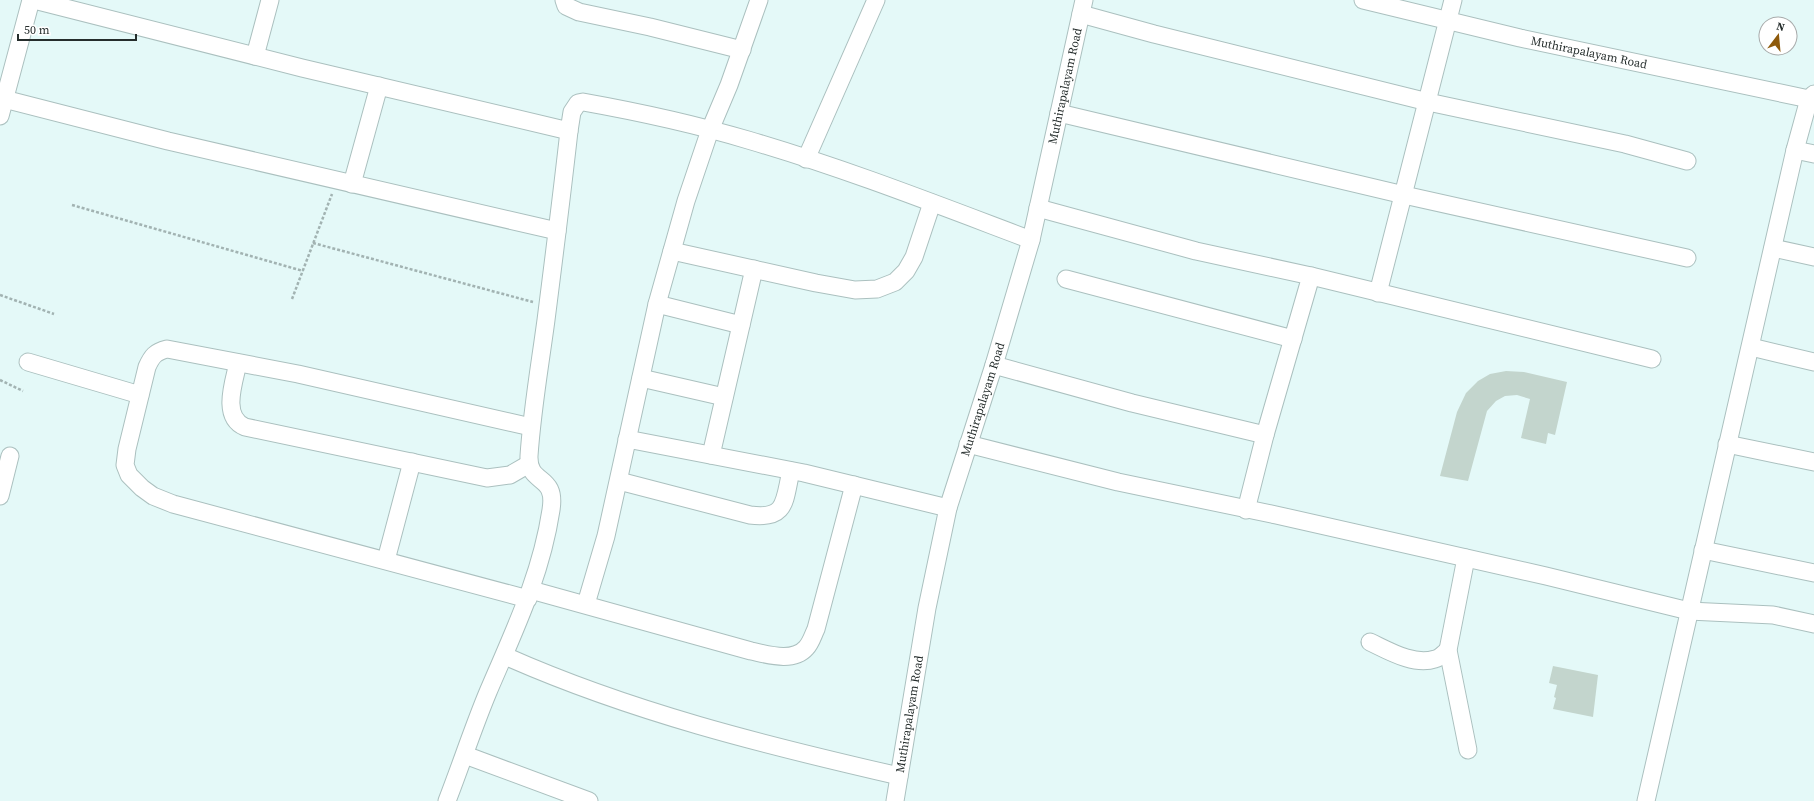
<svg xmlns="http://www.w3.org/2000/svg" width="1814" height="801" font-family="'Source Serif 4',serif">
  <rect width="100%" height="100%" fill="#e4f9f8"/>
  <!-- building -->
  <g fill="#c3d5cd">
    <path d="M1506 371 1524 372 1567 382 1555 435 1548 433 1546 444 1521 438 1530 399 1517 395 1505 396 1496 401 1487 411 1468 481 1440 476 1457 412 1466 393 1478 381 1490 374Z"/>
    <path d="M1553 666 1598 675 1593 717 1553 709 1556 698 1554 697 1557 685 1549 683Z"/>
  </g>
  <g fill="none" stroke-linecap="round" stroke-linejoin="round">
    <defs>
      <g id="minor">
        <path d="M34 0 302 68 569 131"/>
        <path d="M564 0 566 6 579 12 650 27 742 50"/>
        <path id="s1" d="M1363 0 1520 38 1809 99"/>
        <path d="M1081 14 1154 34 1428 102 1625 144 1687 161"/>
        <path d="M255 56 270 0"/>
        <path d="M0 98 168 141 557 231"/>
        <path d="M1059 113 1404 195 1687 258"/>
        <path d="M0 116 31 0"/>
        <path d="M1795 150 1814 154"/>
        <path d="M806 159 876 0"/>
        <path d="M352 184 379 86"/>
        <path d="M1038 208 1196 251 1311 276 1652 359"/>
        <path d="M1773 248 1814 257"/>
        <path d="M672 251 816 283 855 290 877 289 895 282 906 271 914 257 932 203"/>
        <path d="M1066 279 1293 339"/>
        <path d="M1378 293 1453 0"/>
        <path d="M657 304 741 325"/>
        <path d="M1751 347 1814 362"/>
        <path d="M28 362 140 395"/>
        <path d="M238 363C234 382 221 417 245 427L487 478 510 475 529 464"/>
        <path d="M994 365 1132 403 1265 435"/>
        <path d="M641 378 724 397"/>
        <path d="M627 439 804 473 948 508"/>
        <path d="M968 444 1118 482 1276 515 1546 576 1689 611 1773 615 1814 624"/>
        <path d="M1727 444 1814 462"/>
        <path d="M711 455 754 269"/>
        <path d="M619 481 750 515C787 520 784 501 791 471"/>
        <path d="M0 496 10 456"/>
        <path d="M1246 510 1265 435 1311 276"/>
        <path d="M1703 550 1814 573"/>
        <path d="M1466 558 1448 650 1468 750"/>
        <path d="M386 560 412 462"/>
        <path d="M531 590 751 651C766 654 793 663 806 648 811 643 813 635 816 629L854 485"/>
        <path d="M528 599 173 504 153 496 142 488 129 475 125 465 127 449 147 367C152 356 155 352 167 349L298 374 531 427"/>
        <path d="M586 604 606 536 657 304 686 201 710 130 729 85 759 0"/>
        <path d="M1370 642C1389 651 1414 666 1435 659 1440 658 1444 653 1448 650"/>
        <path d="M505 656C631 712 764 745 899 776"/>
        <path d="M465 755 589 801"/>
        <path d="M447 801C461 765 473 728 488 692 514 631 541 576 551 510 557 473 528 486 529 456 532 410 540 365 546 320 554 257 562 194 569 131L572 112 578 103 583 102C639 112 694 124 748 140 844 168 938 205 1031 240"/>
        <path id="s2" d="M895 801 927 608 948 508 994 365 1031 240 1084 0"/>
        <path d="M1646 801 1795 150 1809 99 1814 94"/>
      </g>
    </defs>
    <!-- minor casing -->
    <use href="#minor" stroke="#abc0bf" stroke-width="19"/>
    <!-- path -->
    <g stroke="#a2b3b2" stroke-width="2.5" stroke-dasharray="3 2" stroke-linecap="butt">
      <path d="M72 205 303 271"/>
      <path d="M313 243 533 302"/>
      <path d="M0 295 54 314"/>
      <path d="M292 299 332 194"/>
      <path d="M0 380 23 391"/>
    </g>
    <!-- minor -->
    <use href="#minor" stroke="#fff" stroke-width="17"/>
  </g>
  <g text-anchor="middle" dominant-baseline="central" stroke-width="3" stroke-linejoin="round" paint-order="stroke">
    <!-- street labels -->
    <g font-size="12" fill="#252d2c" stroke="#fff">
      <text stroke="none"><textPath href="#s1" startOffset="232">Muthirapalayam Road</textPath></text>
      <text stroke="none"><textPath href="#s2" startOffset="736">Muthirapalayam Road</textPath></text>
      <text stroke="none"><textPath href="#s2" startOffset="412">Muthirapalayam Road</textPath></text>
      <text stroke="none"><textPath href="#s2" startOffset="88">Muthirapalayam Road</textPath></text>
    </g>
  </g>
  <!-- north arrow -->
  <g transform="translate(1778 36) rotate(16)"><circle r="19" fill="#ffffff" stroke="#a8abab"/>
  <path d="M0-3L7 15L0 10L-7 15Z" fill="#8e5a0b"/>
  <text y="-6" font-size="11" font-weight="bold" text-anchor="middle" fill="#252d2c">N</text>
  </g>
  <!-- scale -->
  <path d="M18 34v6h118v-6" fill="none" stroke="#252d2c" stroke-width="2"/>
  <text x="24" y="34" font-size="12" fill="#252d2c" stroke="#ffffff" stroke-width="3" paint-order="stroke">50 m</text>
</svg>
